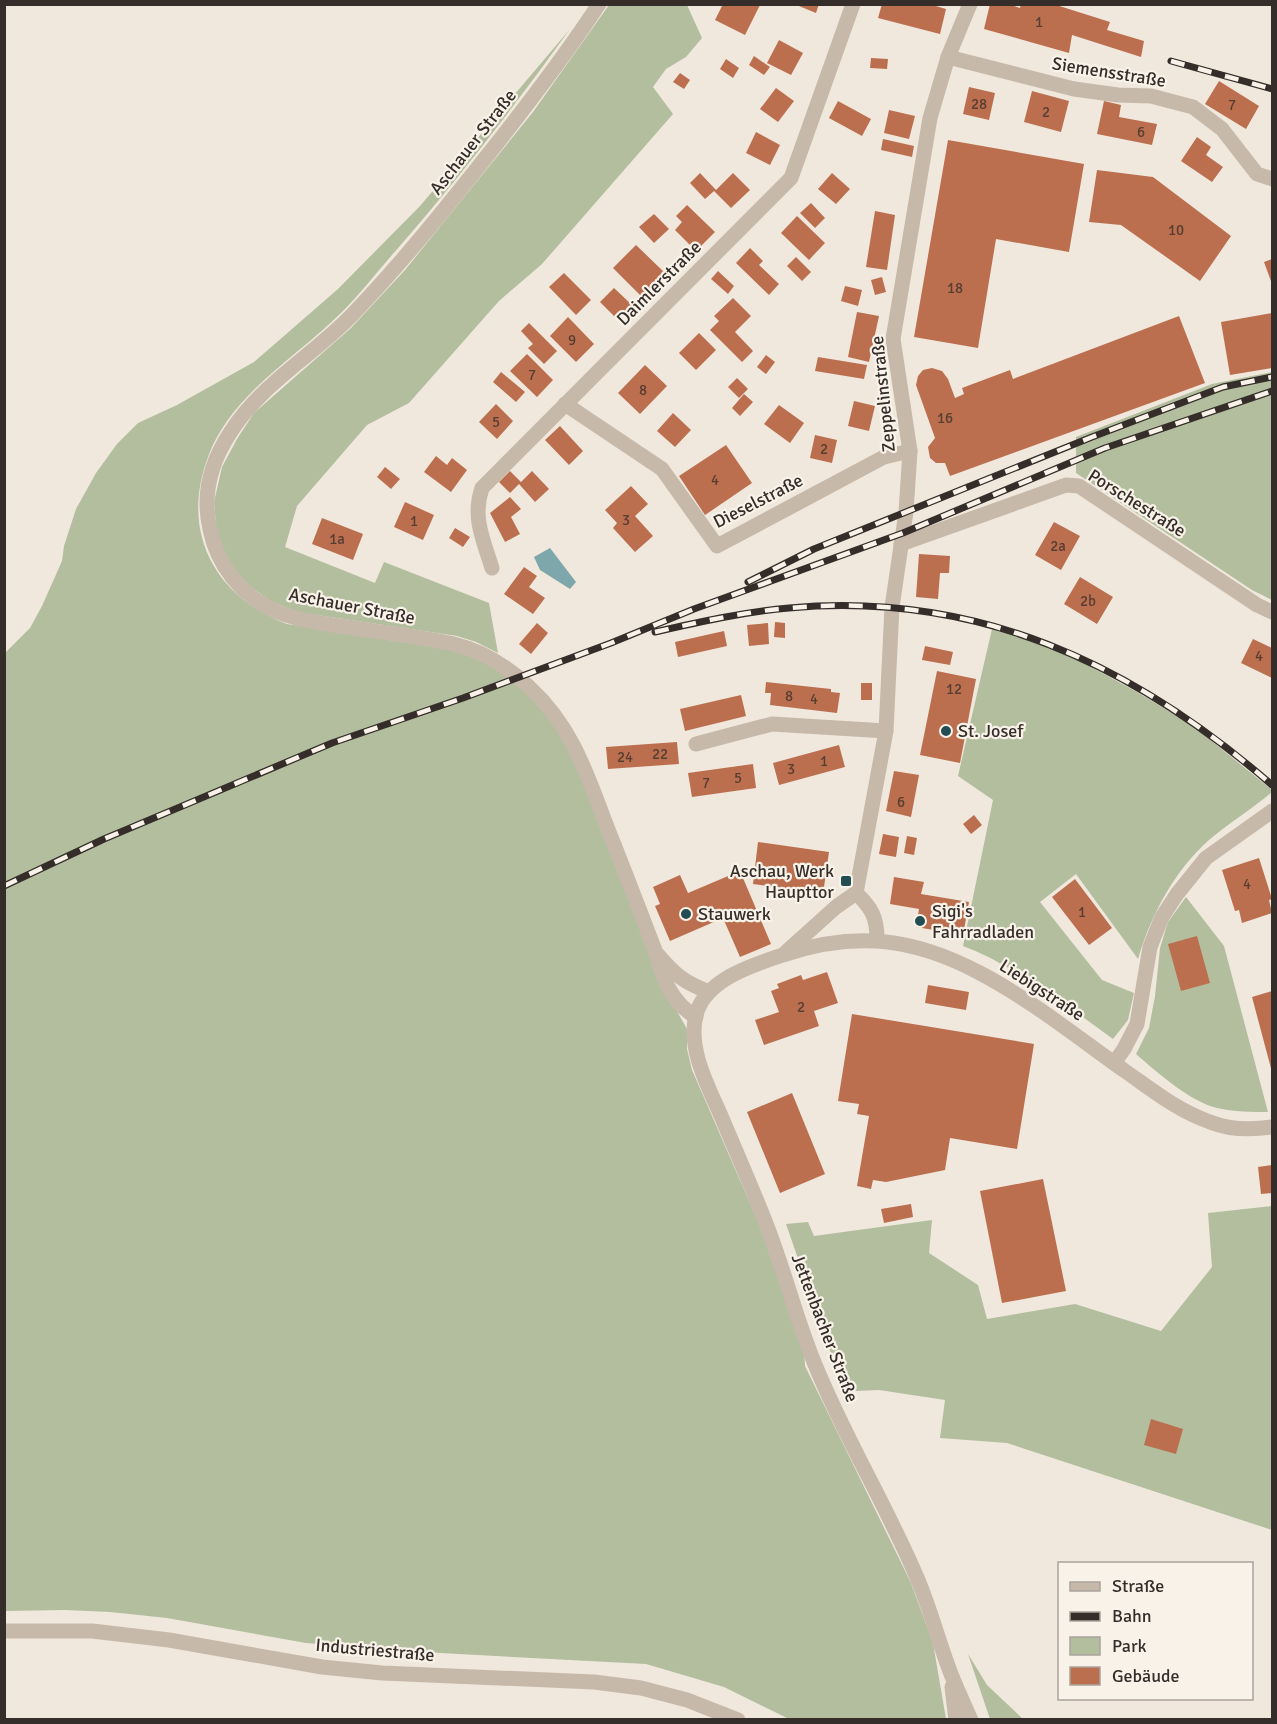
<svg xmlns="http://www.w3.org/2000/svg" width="1277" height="1724" font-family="Signika,sans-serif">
  <rect width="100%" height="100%" fill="#f0e8dd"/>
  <!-- green -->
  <g fill="#b2be9e">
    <path d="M609 5H687L702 38 686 57 666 69 653 87 673 114 542 264 499 301 409 403 367 425 297 506 285 547 375 583 384 562 489 603 498 653 476 642 457 636 297 612 270 601 250 586 232 567 220 546 216 524 214 502 222 467 237 439 254 413 351 328 405 270 533 112Z"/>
    <path d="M570 29C516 104 460 177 399 247 380 268 363 291 342 312 297 357 231 394 208 457 180 532 214 596 287 624L453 650 490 664 537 701 569 746 668 995 687 1029V1049L692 1070 759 1224 804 1352 805 1366 911 1583 933 1643 946 1719H789L724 1687 646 1664 440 1653 306 1643 167 1618 110 1612 65 1610 5 1611V653L30 628 42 606 62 561 64 546 76 509 96 473 117 444 138 423 177 405 254 362 338 289 420 206Z"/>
    <path d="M1272 372V600L1252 590 1076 473V437L1212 384Z"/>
    <path d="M992 629 1037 643 1082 662 1137 692 1192 725 1272 790V792C1252 809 1229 823 1209 840 1174 871 1151 915 1138 959L1076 874 1040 902 1102 980 1134 993 1128 1020 1113 1039C1069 1007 1014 965 963 946L993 800 958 776Z"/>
    <path d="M1186 897 1224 946 1268 1112C1252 1112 1234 1112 1217 1108 1189 1101 1158 1073 1136 1054L1149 1028 1155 996 1160 948 1168 922Z"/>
    <path d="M1272 1206V1530L1007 1443 940 1438 945 1400 879 1390 855 1391 844 1379 835 1365 786 1224 808 1222 814 1236 932 1220 929 1253 978 1285 987 1319 1075 1304 1161 1331 1212 1267 1208 1213Z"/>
    <path d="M968 1654 987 1685 1023 1719H990Z"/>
  </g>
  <!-- water -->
  <path fill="#7ea7ab" d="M550 548 576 582 570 589 540 570 534 557Z"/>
  <!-- building -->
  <g fill="#bc6f4f">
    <path d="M723 4 760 5 745 35 715 20Z"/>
    <path d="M794 4H819L816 13Z"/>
    <path d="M882 4H929L946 9 940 34 878 18Z"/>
    <path d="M990 4H1008L1020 8 1021 4H1053L1110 22 1107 30 1144 41 1141 57 1072 35 1069 53 984 29Z"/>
    <path d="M779 40 803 53 791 75 767 63Z"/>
    <path d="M754 56 770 67 764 75 749 65Z"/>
    <path d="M871 58 888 59 887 69 870 68Z"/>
    <path d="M726 59 739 68 733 78 720 69Z"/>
    <path d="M680 73 690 80 684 89 673 82Z"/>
    <path d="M1219 81 1259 106 1246 129 1205 104Z"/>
    <path d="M969 87 995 93 989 120 963 114Z"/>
    <path d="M776 88 794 101 778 122 760 109Z"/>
    <path d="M1032 91 1069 101 1061 132 1024 122Z"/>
    <path d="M838 101 871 119 862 136 829 118Z"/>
    <path d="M1104 101 1121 105 1119 117 1157 124 1152 145 1097 134Z"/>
    <path d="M889 110 915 116 909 139 884 133Z"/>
    <path d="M756 132 780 145 770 165 746 153Z"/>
    <path d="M1197 137 1211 147 1206 155 1223 167 1212 182 1181 161Z"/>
    <path d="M883 139 914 146 912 157 881 150Z"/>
    <path d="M948 140 1084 164 1069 252 996 239 978 348 914 337Z"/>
    <path d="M1097 170 1153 177 1231 236 1200 281 1121 225 1089 222Z"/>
    <path d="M700 173 716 190 733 173 750 190 731 208 714 191 705 199 690 183Z"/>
    <path d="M832 173 850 189 836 204 818 189Z"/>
    <path d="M811 203 825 218 815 228 800 213Z"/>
    <path d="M687 205 715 232 696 251 675 230 682 222 676 216Z"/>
    <path d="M875 211 895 215 887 270 866 267Z"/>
    <path d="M654 214 669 229 654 243 639 227Z"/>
    <path d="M797 216 825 243 809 260 781 233Z"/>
    <path d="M636 245 665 273 642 297 613 268Z"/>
    <path d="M750 248 763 261 759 265 779 284 769 295 736 263Z"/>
    <path d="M796 257 811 272 802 281 787 266Z"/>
    <path d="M1272 259V284L1264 262Z"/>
    <path d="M718 271 734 286 728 294 711 279Z"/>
    <path d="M564 273 591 300 576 315 549 287Z"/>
    <path d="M882 277 886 292 875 295 871 280Z"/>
    <path d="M845 286 862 290 858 306 841 301Z"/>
    <path d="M614 288 632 305 618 320 600 302Z"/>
    <path d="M733 298 751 316 735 332 753 351 742 362 710 330 719 321 714 316Z"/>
    <path d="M857 312 879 316 869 362 848 357Z"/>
    <path d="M1272 313V368L1230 375 1221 322Z"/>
    <path d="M1179 316 1205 383 950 476 945 463H936L930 458 928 447 935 438 916 385 918 376 923 370 932 368 942 371 948 379 955 398 964 394 962 388 1010 370 1013 379Z"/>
    <path d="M568 317 594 344 576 362 550 336Z"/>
    <path d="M529 323 557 351 544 364 528 348 533 344 521 331Z"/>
    <path d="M699 333 716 350 696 370 679 353Z"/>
    <path d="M527 354 553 380 537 397 510 371Z"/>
    <path d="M766 355 775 362 766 374 757 367Z"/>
    <path d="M818 357 867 365 864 379 815 371Z"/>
    <path d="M645 365 667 386 640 414 618 393Z"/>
    <path d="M501 372 525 392 516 402 493 382Z"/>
    <path d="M737 378 748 389 739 398 728 387Z"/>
    <path d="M744 394 753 402 740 416 732 408Z"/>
    <path d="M854 401 875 406 869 431 848 426Z"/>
    <path d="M496 404 513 421 497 439 479 422Z"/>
    <path d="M779 405 804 423 790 443 764 424Z"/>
    <path d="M673 413 691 430 675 447 657 431Z"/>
    <path d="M560 426 583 451 569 465 545 440Z"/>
    <path d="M815 435 837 440 832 463 810 458Z"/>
    <path d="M726 445 752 483 705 515 679 476Z"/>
    <path d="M436 456 447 465 452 458 467 470 451 492 424 472Z"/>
    <path d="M385 467 400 479 391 489 377 477Z"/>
    <path d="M510 471 521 482 532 471 549 489 535 502 519 484 510 493 499 482Z"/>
    <path d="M631 486 648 504 635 516 653 536 635 552 613 528 617 523 605 510Z"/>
    <path d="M510 497 521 509 511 517 520 534 505 542 490 513Z"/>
    <path d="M405 502 434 515 423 540 394 527Z"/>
    <path d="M322 518 363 534 353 560 312 544Z"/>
    <path d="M1054 522 1080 536 1061 570 1035 555Z"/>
    <path d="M455 528 470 537 463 547 449 538Z"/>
    <path d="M919 554 950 556 949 573H940L938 599 916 597Z"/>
    <path d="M524 567 537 576 529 587 545 598 533 614 504 594Z"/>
    <path d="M1080 577 1113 597 1097 624 1064 604Z"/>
    <path d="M775 622 785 623V638L774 637Z"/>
    <path d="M537 623 548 633 531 654 519 644Z"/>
    <path d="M768 623 769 644 749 646 747 625Z"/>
    <path d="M724 631 727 646 678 657 675 642Z"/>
    <path d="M1253 639 1272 648V678L1241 663Z"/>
    <path d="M925 646 953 652 950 665 922 660Z"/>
    <path d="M937 671 976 679 960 763 920 755Z"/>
    <path d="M766 682 831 689V692L840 693 837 713 770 705 771 693H765Z"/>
    <rect x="861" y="683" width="11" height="17"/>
    <path d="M741 695 746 716 685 731 680 709Z"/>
    <path d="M677 742 679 764 608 769 606 747Z"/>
    <path d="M839 745 845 767 779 785 773 763Z"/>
    <path d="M753 764 756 788 692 797 688 773Z"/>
    <path d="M894 771 919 775 911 817 886 811Z"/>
    <path d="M974 815 982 825 971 834 963 824Z"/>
    <path d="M883 834 899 837 896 857 879 854Z"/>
    <path d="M907 836 917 838 914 855 904 853Z"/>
    <path d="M758 842 829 852 823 894 753 884Z"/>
    <path d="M1259 858 1272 899 1269 900 1272 913 1242 923 1239 910 1235 911 1222 870Z"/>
    <path d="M740 871 771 944 740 957 723 918 670 941 655 906 660 904 653 887 680 875 688 893Z"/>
    <path d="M894 877 924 882 921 894 969 902 963 935 916 927 919 909 890 904Z"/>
    <path d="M1075 879 1112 928 1089 945 1052 897Z"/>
    <path d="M1197 936 1210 983 1181 991 1168 944Z"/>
    <path d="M827 972 838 1003 814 1011 819 1026 764 1045 755 1020 779 1012 771 991 779 988 777 984 801 975 803 980Z"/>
    <path d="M928 985 969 992 966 1010 925 1003Z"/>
    <path d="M1272 991V1072L1252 997Z"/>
    <path d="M852 1014 1034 1044 1017 1149 950 1138 945 1170 886 1182 873 1180 871 1189 857 1186 869 1116 857 1114 859 1104 838 1101Z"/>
    <path d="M792 1093 825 1174 780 1193 747 1112Z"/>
    <path d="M1272 1165V1193L1261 1194 1258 1167Z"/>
    <path d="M1043 1179 1066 1291 1002 1303 980 1191Z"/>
    <path d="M911 1204 913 1217 884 1223 881 1209Z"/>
    <path d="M1151 1419 1183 1429 1176 1454 1144 1445Z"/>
  </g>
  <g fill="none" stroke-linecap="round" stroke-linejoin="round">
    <!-- minor -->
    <g stroke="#c7b9aa" stroke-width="15">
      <path d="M599 4C566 55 528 104 491 151 446 208 401 264 351 316 312 356 260 385 230 433 211 462 202 495 210 529 217 565 241 595 275 611 291 618 309 621 327 624 369 631 412 635 454 644 482 651 508 667 529 687 572 726 587 774 607 827 624 869 640 911 656 953 663 979 671 1002 696 1017"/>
      <path d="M948 57 1074 89 1118 95 1151 96 1193 107 1222 129 1257 174 1272 179"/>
      <path d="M565 404 662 469 717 546 884 457 910 451"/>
      <path d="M901 544 1066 485 1079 486 1257 605 1272 612"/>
      <path d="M492 568C483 539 472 517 482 488L791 178 853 4"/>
      <path d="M696 744 772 724 886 731"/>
      <path d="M856 893C872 908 877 918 877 939"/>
      <path d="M786 952 836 907 856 893 886 731 892 607 906 512 910 451 893 339 930 118 948 57 970 4"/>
      <path d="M658 955C676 976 684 982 709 992"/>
      <path d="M1114 1063 1124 1049 1137 1024 1150 947 1162 917 1177 894 1206 858 1272 811"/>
      <path d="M4 1631H92L169 1640 322 1667 382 1673 594 1682 641 1688 687 1700 738 1720"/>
      <path d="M952 1687 956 1720"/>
      <path d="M971 1720C964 1704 957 1689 951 1674 939 1643 931 1611 918 1580 887 1506 844 1437 814 1362 795 1316 784 1268 765 1221 752 1188 738 1156 724 1123 711 1091 687 1052 696 1015 705 979 755 964 786 954 856 931 913 938 978 972 1030 999 1077 1037 1125 1071 1152 1090 1178 1111 1210 1122 1230 1130 1252 1130 1272 1127"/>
    </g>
    <defs>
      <g id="rail">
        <path d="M1171 61 1272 89"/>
        <path d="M748 582 814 549 1092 437 1223 387 1272 377"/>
        <path d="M655 632C699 622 743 612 789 608 977 591 1133 664 1272 785"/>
        <path d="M4 886 104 839 332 743 463 698 611 643 694 609 903 533 1105 448 1272 391"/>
      </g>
    </defs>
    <!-- rail casing -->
    <use href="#rail" stroke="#352d29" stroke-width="7"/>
    <!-- rail -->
    <use href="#rail" stroke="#f8f2e9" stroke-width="4.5" stroke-dasharray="14" stroke-linecap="butt"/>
  </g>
  <!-- markers -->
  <g fill="#224d53" stroke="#f8f2e9" stroke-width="2">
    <circle cx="946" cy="731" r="6"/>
    <rect x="840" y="875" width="12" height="12" rx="3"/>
    <circle cx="686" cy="914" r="6"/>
    <circle cx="920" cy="921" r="6"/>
  </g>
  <g text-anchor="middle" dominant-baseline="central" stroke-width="4.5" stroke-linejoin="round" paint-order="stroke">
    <!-- number labels -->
    <g font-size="15" fill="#573e32">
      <text x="1039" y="22">1</text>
      <text x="979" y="104">28</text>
      <text x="1232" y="105">7</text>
      <text x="1046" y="112">2</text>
      <text x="1141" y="132">6</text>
      <text x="1176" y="230">10</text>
      <text x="955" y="288">18</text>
      <text x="572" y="340">9</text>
      <text x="532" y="375">7</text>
      <text x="643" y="390">8</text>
      <text x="945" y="418">16</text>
      <text x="496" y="422">5</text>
      <text x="824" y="449">2</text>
      <text x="715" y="480">4</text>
      <text x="626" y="520">3</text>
      <text x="414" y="521">1</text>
      <text x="337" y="539">1a</text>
      <text x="1058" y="546">2a</text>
      <text x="1088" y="601">2b</text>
      <text x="1259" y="656">4</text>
      <text x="954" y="689">12</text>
      <text x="789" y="696">8</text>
      <text x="814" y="699">4</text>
      <text x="660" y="754">22</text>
      <text x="625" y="757">24</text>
      <text x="824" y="761">1</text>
      <text x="791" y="769">3</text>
      <text x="738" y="778">5</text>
      <text x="706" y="783">7</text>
      <text x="901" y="802">6</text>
      <text x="1247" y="884">4</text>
      <text x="1082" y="912">1</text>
      <text x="801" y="1007">2</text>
    </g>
    <!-- street labels -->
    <g font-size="18" fill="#352d29" stroke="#f8f2e9">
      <text transform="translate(1109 72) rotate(9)">Siemensstraße</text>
      <text transform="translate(473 142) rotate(-52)">Aschauer Straße</text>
      <text transform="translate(659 283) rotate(-45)">Daimlerstraße</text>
      <text transform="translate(883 394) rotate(-96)">Zeppelinstraße</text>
      <text transform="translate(758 501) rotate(-27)">Dieselstraße</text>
      <text transform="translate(1137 503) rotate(32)">Porschestraße</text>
      <text transform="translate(352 606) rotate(11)">Aschauer Straße</text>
      <text transform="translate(1042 990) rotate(33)">Liebigstraße</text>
      <text transform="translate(825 1328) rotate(69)">Jettenbacher Straße</text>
      <text transform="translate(375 1650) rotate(5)">Industriestraße</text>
    </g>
    <!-- poi labels -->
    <g font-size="18" fill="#352d29" stroke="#f8f2e9" text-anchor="start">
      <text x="958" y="731">St. Josef</text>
      <text x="834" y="871" text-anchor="end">Aschau, Werk<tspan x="834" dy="21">Haupttor</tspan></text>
      <text x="932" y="911">Sigi's<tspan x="932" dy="21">Fahrradladen</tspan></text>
      <text x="698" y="914">Stauwerk</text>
    </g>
  </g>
  <!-- border -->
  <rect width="1277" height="1724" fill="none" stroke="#352d29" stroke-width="12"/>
  <!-- legend -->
  <rect x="1058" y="1562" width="195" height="138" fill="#f8f2e9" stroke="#aaa39c" stroke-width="1.5"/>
  <rect x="1070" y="1582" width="30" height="9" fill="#c7b9aa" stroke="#aaa39c" stroke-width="1.5"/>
  <text x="1112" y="1592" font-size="18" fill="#352d29">Straße</text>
  <rect x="1070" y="1612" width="30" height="9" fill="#352d29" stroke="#aaa39c" stroke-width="1.5"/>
  <text x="1112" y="1622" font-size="18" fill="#352d29">Bahn</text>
  <rect x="1070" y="1637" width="30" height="18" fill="#b2be9e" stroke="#aaa39c" stroke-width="1.5"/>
  <text x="1112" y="1652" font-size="18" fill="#352d29">Park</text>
  <rect x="1070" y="1667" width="30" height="18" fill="#bc6f4f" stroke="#aaa39c" stroke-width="1.5"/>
  <text x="1112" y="1682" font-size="18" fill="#352d29">Gebäude</text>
</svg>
